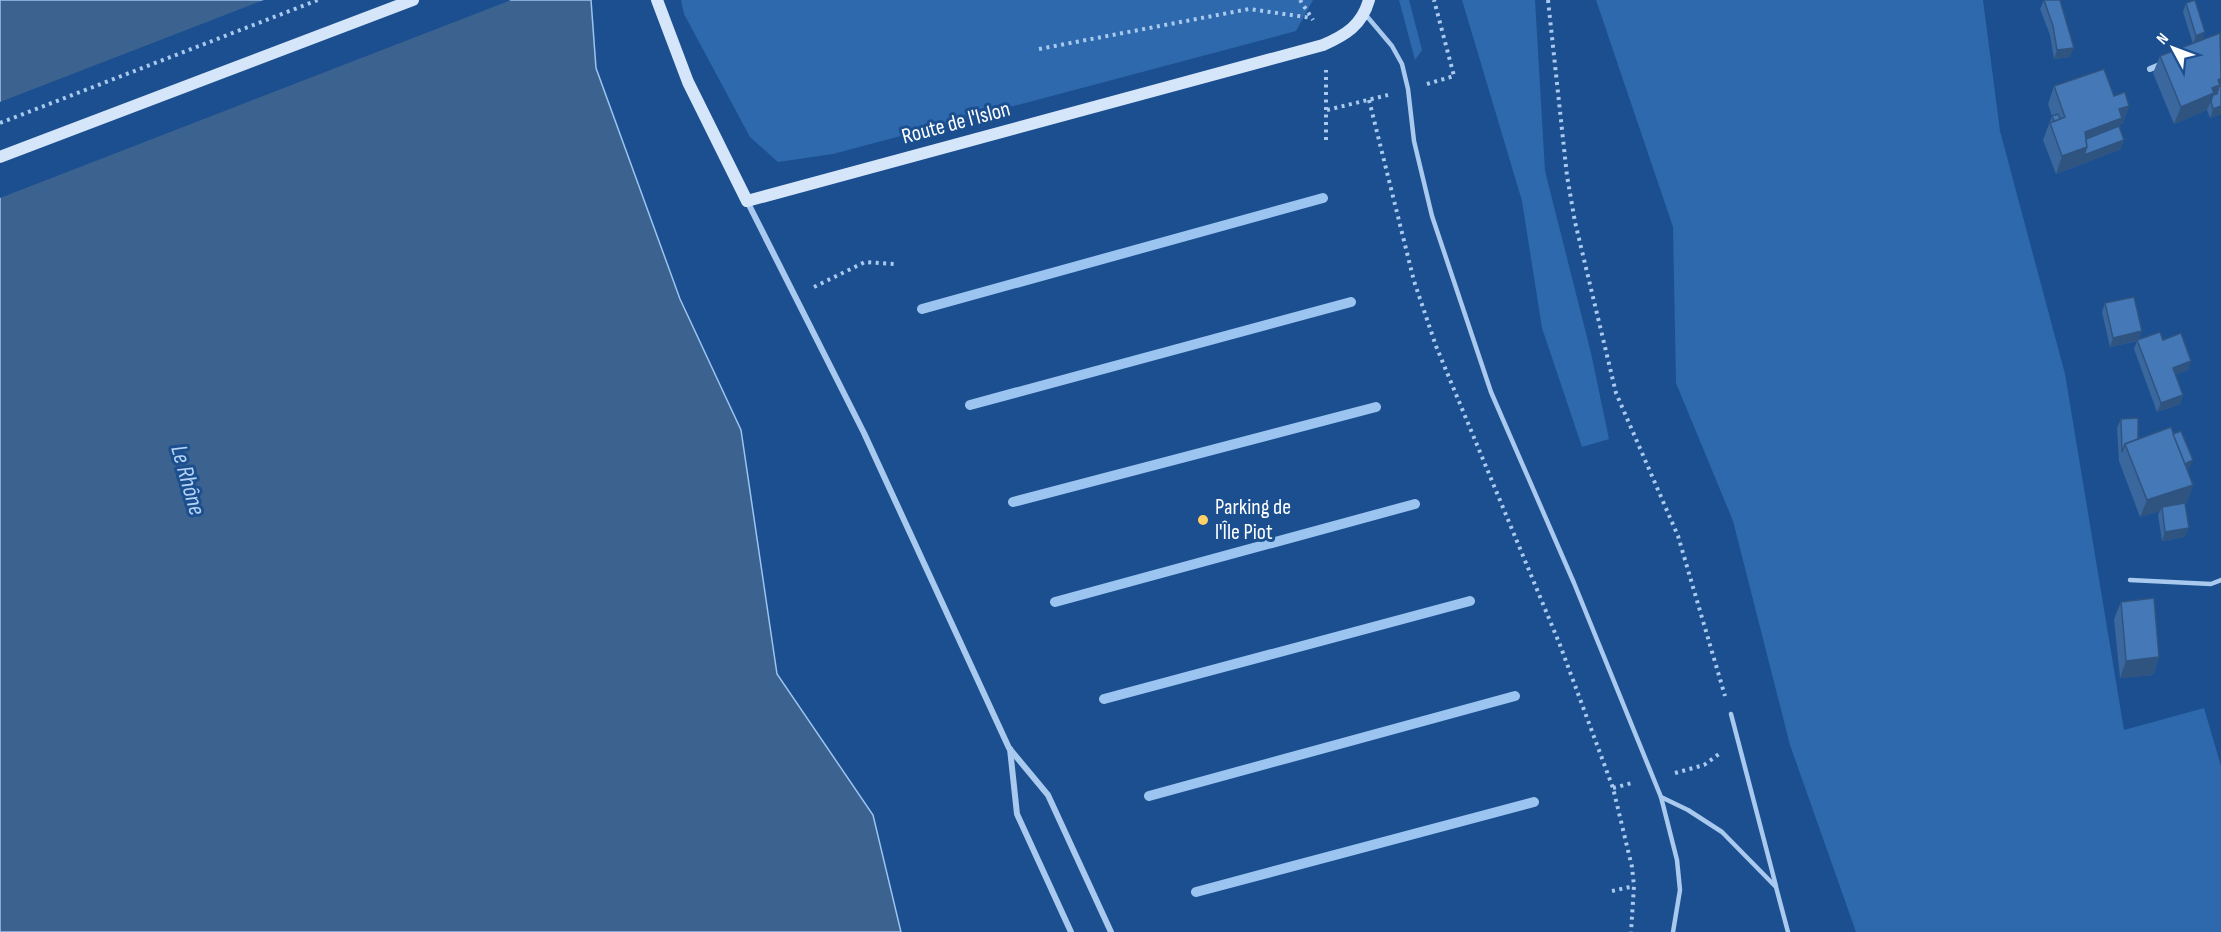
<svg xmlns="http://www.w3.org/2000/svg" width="2221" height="932" font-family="'Sofia Sans Condensed',sans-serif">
  <rect width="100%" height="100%" fill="#1b4f8f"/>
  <!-- green -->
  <g fill="#2e69ad">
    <path d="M681 0H1313L1296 31 833 154 778 162 750 137 684 14Z"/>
    <path d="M1399 0H1409L1422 50 1415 60Z"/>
    <path d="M1462 0H1535L1545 171 1591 353 1609 439 1582 447 1542 328 1522 201Z"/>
    <path d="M1596 0H1983L2000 131 2065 374 2124 730 2204 708 2221 766V932H1856L1790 745 1733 521 1676 383 1673 227Z"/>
  </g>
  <!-- water -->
  <path fill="#3c6290" stroke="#9cc4f0" stroke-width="1.5" d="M0 0H591L596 68 680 299 741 430 777 674 873 815 901 932H0Z"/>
  <!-- pier -->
  <path fill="#1b4f8f" d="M264 0H511L0 198V102Z"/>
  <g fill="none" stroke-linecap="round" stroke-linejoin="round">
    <!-- stream -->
    <g stroke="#9cc4f0" stroke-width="10">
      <path d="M922 309 1323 198"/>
      <path d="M970 405 1351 302"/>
      <path d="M1013 502 1376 407"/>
      <path d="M1055 602 1415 504"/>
      <path d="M1104 699 1470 601"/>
      <path d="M1149 796 1515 696"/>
      <path d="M1196 892 1534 802"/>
    </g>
    <!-- path -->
    <g stroke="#a9c9ee" stroke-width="4" stroke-dasharray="3 4.5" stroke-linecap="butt">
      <path d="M1300 0 1313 20"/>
      <path d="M1548 0 1567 176 1575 222 1616 393 1678 536 1725 696"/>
      <path d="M1039 49 1249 9 1312 18"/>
      <path d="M1427 84 1454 76 1434 0"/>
      <path d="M1369 100 1414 281 1436 346 1560 645 1613 788 1632 867 1634 886 1631 932"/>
      <path d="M1327 110 1388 95"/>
      <path d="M0 123 318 0"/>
      <path d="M1326 140V70"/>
      <path d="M814 287 865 262 894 264"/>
      <path d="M1675 773 1704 765 1719 754"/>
      <path d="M1613 788 1632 783"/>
      <path d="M1612 891 1634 886"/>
    </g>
    <!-- lane -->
    <g stroke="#a9c9ee" stroke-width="4.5">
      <path d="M1365 14 1392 46 1402 64 1408 89 1414 141 1432 216 1491 392 1574 583 1661 797 1677 860 1680 890 1673 932"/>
      <path d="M2130 580 2211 584 2221 580"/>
      <path d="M1731 714 1776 886"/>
      <path d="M1661 797 1688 810 1722 832 1776 887 1788 932"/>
    </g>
    <!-- street -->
    <g stroke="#a9c9ee" stroke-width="6">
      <path d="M2150 69 2162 64"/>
      <path d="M747 201 864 433 1009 748 1048 795 1111 932"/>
      <path d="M1010 749 1017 814 1071 932"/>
    </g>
    <!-- secondary -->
    <g stroke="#d6e6fa" stroke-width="12">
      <path d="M657 0 688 82 747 201 1323 45C1346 35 1362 25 1369 0"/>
      <path d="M0 157 413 0"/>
    </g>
  </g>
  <!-- wall -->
  <g fill="#3a679d">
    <path d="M2044 0 2070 57 2054 59 2050 35 2040 9Z"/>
    <path d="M2186 3 2202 40 2221 35V114L2210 118 2207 110 2174 124 2153 73 2160 56 2193 44 2183 12Z"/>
    <path d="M2054 86 2114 96 2129 106 2123 123 2120 124 2119 126 2121 149 2056 174 2043 140 2052 116 2048 104Z"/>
    <path d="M2105 303 2139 339 2163 340 2188 370 2175 375 2183 395 2180 404 2157 412 2134 349 2137 341 2110 347 2102 312Z"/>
    <path d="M2121 419 2138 439 2189 469 2187 470 2193 485 2187 502 2184 503 2185 537 2162 541 2158 515 2160 511 2140 517 2119 461 2117 428Z"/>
    <path d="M2121 602 2159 657 2153 675 2120 678 2114 619Z"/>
  </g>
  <!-- shaded-wall -->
  <g fill="#305480">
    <path d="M2205 32 2202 41 2193 45 2196 36Z"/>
    <path d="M2074 48 2070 57 2054 59 2057 50Z"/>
    <path d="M2221 78V93L2211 101 2207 110 2174 124 2181 107 2212 88 2218 80Z"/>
    <path d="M2129 106 2123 123 2120 124 2116 135 2083 147 2085 132 2119 109Z"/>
    <path d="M2221 106V114L2210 118 2213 109Z"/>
    <path d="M2124 140 2121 149 2056 174 2062 156 2087 147Z"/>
    <path d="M2142 331 2139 340 2110 347 2113 338Z"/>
    <path d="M2191 361 2188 370 2170 377 2173 368Z"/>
    <path d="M2183 395 2180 404 2157 412 2161 403Z"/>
    <path d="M2193 460 2189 469 2176 475 2180 466Z"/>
    <path d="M2193 485 2187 502 2162 510V507L2160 511 2140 517 2147 500Z"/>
    <path d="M2189 528 2185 537 2162 541 2165 532Z"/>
    <path d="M2159 657 2153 675 2120 678 2126 661Z"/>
  </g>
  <!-- building -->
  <g fill="#4478b7" stroke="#305480" stroke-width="1.5">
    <path d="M2044 0H2060L2074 48 2057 50 2053 26Z"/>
    <path d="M2195 0 2205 32 2196 36 2186 3Z"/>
    <path d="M2220 33 2221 78 2218 80 2220 85 2212 88 2214 93 2181 107 2160 56Z"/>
    <path d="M2104 69 2114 96 2125 92 2129 106 2119 109 2122 118 2085 132 2087 147 2062 156 2050 123 2065 117 2054 86Z"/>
    <path d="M2219 86H2221V106L2213 109 2211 101 2213 95 2217 94Z"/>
    <path d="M2058 114 2060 119 2054 121 2052 116Z"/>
    <path d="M2119 126 2124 140 2084 155 2087 147 2086 139Z"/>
    <path d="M2134 297 2142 331 2113 338 2105 303Z"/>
    <path d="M2160 332 2163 340 2181 333 2191 361 2173 368 2183 395 2161 403 2137 340Z"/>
    <path d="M2138 418V439L2125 444 2122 452 2121 419Z"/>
    <path d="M2171 427 2193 485 2147 500 2125 444Z"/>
    <path d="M2181 431 2193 460 2185 464 2173 434Z"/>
    <path d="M2185 503 2189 528 2165 532 2162 507Z"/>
    <path d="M2154 598 2159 657 2126 661 2121 602Z"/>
  </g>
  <!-- markers -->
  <circle fill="#ffd166" stroke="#1b4f8f" stroke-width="2" cx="1203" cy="520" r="6"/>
  <g text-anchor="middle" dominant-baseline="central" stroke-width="6" stroke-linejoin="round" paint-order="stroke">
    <!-- street labels -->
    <g font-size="22" fill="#fff" stroke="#1b4f8f">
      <text transform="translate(956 123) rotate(-15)">Route de l'Islon</text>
    </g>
    <!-- poi labels -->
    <g font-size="22" fill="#fff" stroke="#1b4f8f" text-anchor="start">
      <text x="1215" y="507">Parking de<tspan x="1215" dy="25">l'Île Piot</tspan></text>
    </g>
    <!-- water labels -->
    <g font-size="24" font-style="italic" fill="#b5d3f5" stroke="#1b4f8f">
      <text transform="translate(188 480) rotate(74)">Le Rhône</text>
    </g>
  </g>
  <!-- north arrow -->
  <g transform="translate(2173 48) rotate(311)" stroke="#1b4f8f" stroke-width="4.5" paint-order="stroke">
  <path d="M0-4.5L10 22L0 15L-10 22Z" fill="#ffffff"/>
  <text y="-9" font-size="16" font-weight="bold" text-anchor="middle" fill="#ffffff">N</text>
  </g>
</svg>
